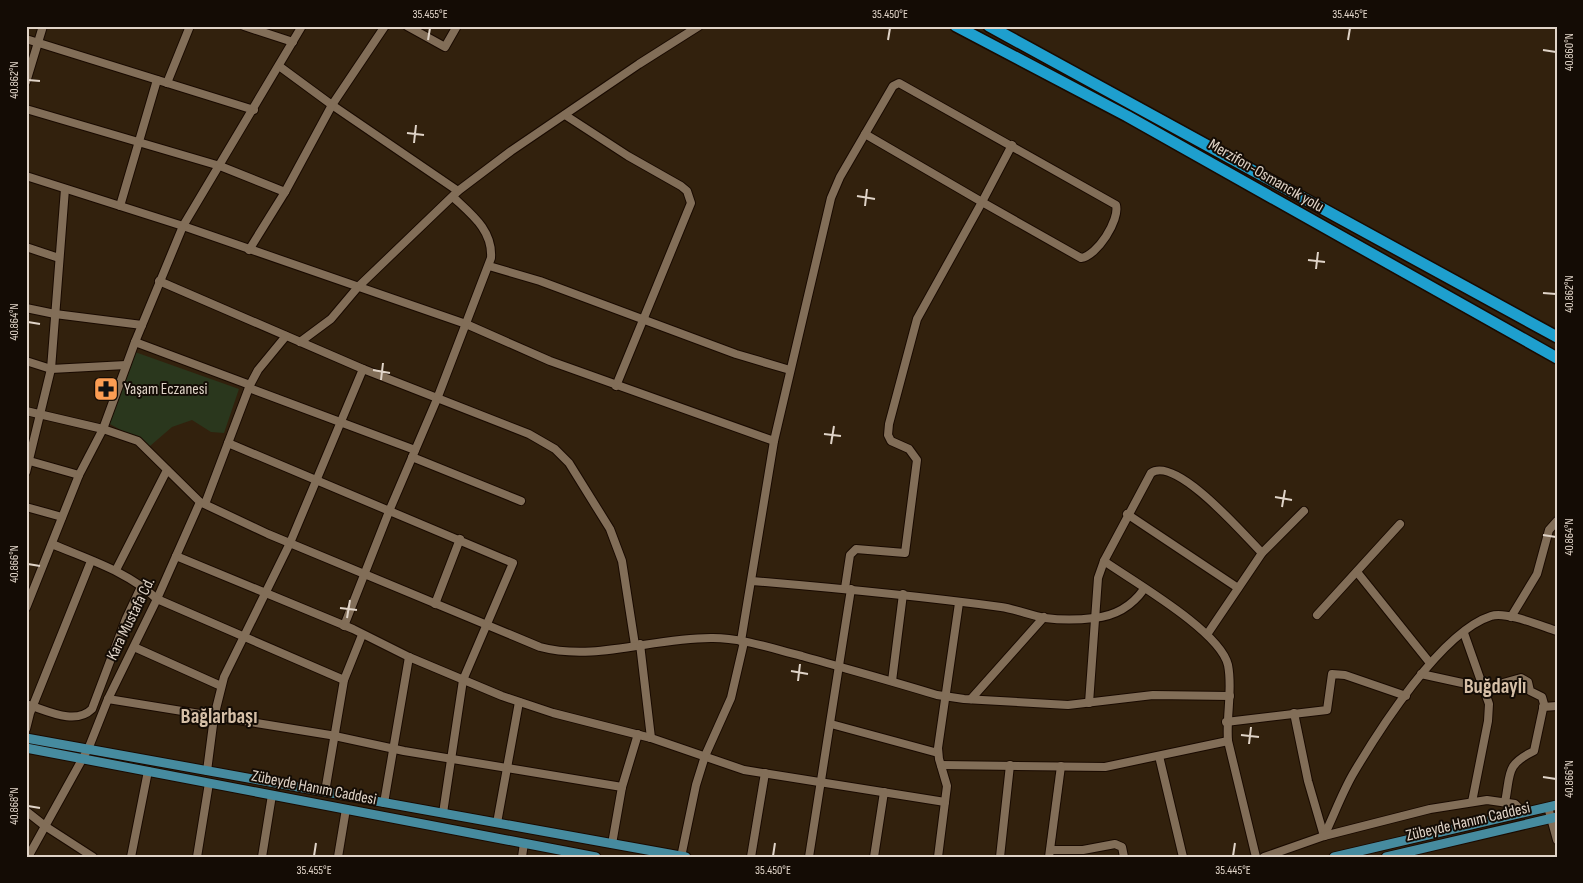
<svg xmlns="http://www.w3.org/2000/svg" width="1583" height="883" font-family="'Sofia Sans Condensed',sans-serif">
  <rect width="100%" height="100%" fill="#32210d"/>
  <!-- green -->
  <path fill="#2a371d" d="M135 352 239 389 224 433 211 432 192 420 172 427 150 446 108 423Z"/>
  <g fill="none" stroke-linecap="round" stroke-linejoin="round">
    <defs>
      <g id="minor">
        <path d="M244 26 293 42"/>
        <path d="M407 26 445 47 457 26"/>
        <path d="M26 39 254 110"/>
        <path d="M279 66 332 105 458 191"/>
        <path d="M26 82 43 26"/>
        <path d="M167 83 190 26"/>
        <path d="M26 109 220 166 285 192"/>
        <path d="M565 115 628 156 681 186 687 191 691 203 616 386"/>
        <path d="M865 134 982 202 1012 145"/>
        <path d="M26 176 183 226 466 324 550 361 774 441"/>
        <path d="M120 206 157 80"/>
        <path d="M26 247 59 258"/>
        <path d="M249 250 285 192 332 105 385 26"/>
        <path d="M489 266 540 281 736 354 790 370"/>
        <path d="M159 281 363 369 529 434 555 449 569 463 610 529 622 561 635 645"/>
        <path d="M26 308 55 314 142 325"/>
        <path d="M135 342 250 385"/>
        <path d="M300 342 331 319 358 287 458 191 511 151 639 64 699 26"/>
        <path d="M26 361 51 369 126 365"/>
        <path d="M249 388 415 450"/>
        <path d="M26 411 103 429 138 441 200 502 157 599 108 699 89 747 28 857"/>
        <path d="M228 443 513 563 463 680 443 813"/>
        <path d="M412 457 521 501"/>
        <path d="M26 460 79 475"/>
        <path d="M26 472 51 369 65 189"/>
        <path d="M200 502 268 534 540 647C596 662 654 637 713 638 743 638 773 649 802 656 847 669 892 681 937 695L964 699 1068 705 1153 695 1230 696"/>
        <path d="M205 504 250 385 258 370 286 336"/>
        <path d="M26 507 62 517"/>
        <path d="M1127 514 1238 588"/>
        <path d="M52 544C89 560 127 571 157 599L344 680"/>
        <path d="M176 556 353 629 409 657 502 696 553 713 651 738 744 770 945 802"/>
        <path d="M1104 561C1134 582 1220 631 1228 665 1233 690 1226 715 1228 741L1256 857"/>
        <path d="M116 570 167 470"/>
        <path d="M1357 572 1430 663"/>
        <path d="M752 581C835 588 918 596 1001 607 1015 609 1030 615 1045 618 1060 620 1078 620 1094 618 1115 616 1132 606 1144 589"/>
        <path d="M435 604 460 539"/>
        <path d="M26 608 79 475 103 429 135 342 183 226 302 26"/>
        <path d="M1317 615 1400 524"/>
        <path d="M1511 617 1537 574 1549 530 1557 521"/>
        <path d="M344 626 390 509 437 399 491 258C493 230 471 214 453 197"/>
        <path d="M1208 633 1262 553 1304 511"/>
        <path d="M1464 633 1489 704 1488 721 1472 802"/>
        <path d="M741 641 774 441 831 198 840 177 893 86 899 83 1116 205C1120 220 1097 256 1081 258L982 202 917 319 889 424 888 435 891 441 909 449 917 460 905 553 856 549 850 555 845 588"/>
        <path d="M640 644 651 738"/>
        <path d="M134 647 221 686"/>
        <path d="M1421 674 1485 688 1521 678 1528 682 1530 691 1542 697 1544 704 1534 751C1505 765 1511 773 1505 802"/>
        <path d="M892 681 903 594"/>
        <path d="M108 699 330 735 404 751 622 787"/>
        <path d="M971 699 1044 617"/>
        <path d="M1089 703 1098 578 1104 561 1151 473C1176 455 1245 536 1262 553"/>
        <path d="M26 704C46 710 75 726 92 709L126 619 142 585"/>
        <path d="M1543 707 1557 706"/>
        <path d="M1294 713 1308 781 1324 836"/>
        <path d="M1226 722 1327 710 1332 674 1345 675 1406 696"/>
        <path d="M831 724 938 753"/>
        <path d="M26 729 30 713 91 561"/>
        <path d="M1159 756 1183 857"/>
        <path d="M941 765 1105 767 1228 741"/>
        <path d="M207 771 214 717 224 677 290 543 363 369"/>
        <path d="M325 792 344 680 362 635"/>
        <path d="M384 803 409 657"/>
        <path d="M1548 807 1557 840"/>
        <path d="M26 811 45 826 93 857"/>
        <path d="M497 823 519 702"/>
        <path d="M1324 836C1334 815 1342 793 1353 774 1379 730 1441 632 1491 616 1506 611 1541 626 1557 631"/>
        <path d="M612 844 622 787 638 734"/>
        <path d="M1051 850H1083L1115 844 1122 847 1124 857"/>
        <path d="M131 857 148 771"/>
        <path d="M197 857 209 783"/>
        <path d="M262 857 272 795"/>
        <path d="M338 857 346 809"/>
        <path d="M522 857 524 843"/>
        <path d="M681 857 696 785 705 756 731 698 744 642"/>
        <path d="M751 857 765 773"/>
        <path d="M809 857 851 589"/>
        <path d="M874 857 884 792"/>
        <path d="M938 857 947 786 939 759 938 748 959 603"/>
        <path d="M1000 857 1010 765"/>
        <path d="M1049 857 1061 766"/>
        <path d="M1264 857 1324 836 1430 809 1487 800 1515 804 1524 813"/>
      </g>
      <g id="major">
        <path d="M26 738 686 857"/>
        <path d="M26 748 596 857"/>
        <path d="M1334 857 1557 805"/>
        <path d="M1386 857 1557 817"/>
      </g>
      <g id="highway">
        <path d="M956 26 1127 116 1557 358"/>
        <path d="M989 26 1557 337"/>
      </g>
    </defs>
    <!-- minor casing -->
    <use href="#minor" stroke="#190a00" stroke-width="10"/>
    <!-- major casing -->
    <use href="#major" stroke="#190a00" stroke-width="11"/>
    <!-- highway casing -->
    <use href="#highway" stroke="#190a00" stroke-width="14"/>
    <!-- minor -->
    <use href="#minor" stroke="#826e58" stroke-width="8"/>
    <!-- major -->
    <use href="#major" stroke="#468b9f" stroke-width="9"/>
    <!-- highway -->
    <use href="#highway" stroke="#1e9fce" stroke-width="11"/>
  </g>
  <!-- ticks -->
  <path fill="none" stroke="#e0d4c8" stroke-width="2" d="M428 40 430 28M888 40 890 28M1348 40 1350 28M1543 50 1556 52M28 80 40 81M407 133 424 135M414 143 416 125M857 196 875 199M865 206 867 189M1308 260 1325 262M1316 269 1318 252M1543 293 1556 294M28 322 40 324M373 370 390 373M381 380 383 363M824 434 841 436M831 444 834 426M1275 497 1292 500M1282 507 1285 490M1543 535 1556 537M28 564 40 566M340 608 357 610M347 618 350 600M791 671 808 674M798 681 800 664M1241 735 1259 737M1249 744 1251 727M1543 777 1556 779M28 806 40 808M314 856 316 843M773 856 775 843M1233 856 1235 843"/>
  <!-- icons -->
  <defs>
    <symbol id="pharmacy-square" viewBox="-11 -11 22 22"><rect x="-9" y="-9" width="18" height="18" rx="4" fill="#fc9d53" stroke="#140c05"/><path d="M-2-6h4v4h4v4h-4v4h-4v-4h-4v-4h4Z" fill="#111"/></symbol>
  </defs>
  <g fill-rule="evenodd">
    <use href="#pharmacy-square" x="92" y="375" width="28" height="28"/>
  </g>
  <g text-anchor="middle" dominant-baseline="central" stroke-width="4" stroke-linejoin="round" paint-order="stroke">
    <!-- street labels -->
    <g font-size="16" fill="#e0d4c8" stroke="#140c05">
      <text transform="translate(1266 176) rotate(30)">Merzifon-Osmancık yolu</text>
      <text transform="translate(131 619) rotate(-64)">Kara Mustafa Cd.</text>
      <text transform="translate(314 788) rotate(11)">Zübeyde Hanım Caddesi</text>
      <text transform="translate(1468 822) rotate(-13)">Zübeyde Hanım Caddesi</text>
    </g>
    <!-- poi labels -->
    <g font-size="16" fill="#e0d4c8" stroke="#140c05" text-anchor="start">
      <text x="124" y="389">Yaşam Eczanesi</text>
    </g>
    <!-- district labels -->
    <g font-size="21" font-weight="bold" fill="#d5bfa7" stroke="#140c05">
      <text x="1495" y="686">Buğdaylı</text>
      <text x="219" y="716">Bağlarbaşı</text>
    </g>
  </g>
  <!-- border -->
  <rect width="1583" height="883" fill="none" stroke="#140c05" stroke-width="55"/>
  <rect x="28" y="28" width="1528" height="828" fill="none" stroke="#e0d4c8" stroke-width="2"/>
  <g font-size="12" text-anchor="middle" fill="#e0d4c8">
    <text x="430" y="18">35.455°E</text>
    <text x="890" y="18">35.450°E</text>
    <text x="1350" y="18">35.445°E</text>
    <text transform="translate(1569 52) rotate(-90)" y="4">40.860°N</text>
    <text transform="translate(14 80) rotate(-90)" y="4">40.862°N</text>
    <text transform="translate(1569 294) rotate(-90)" y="4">40.862°N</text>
    <text transform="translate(14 322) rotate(-90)" y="4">40.864°N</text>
    <text transform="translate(1569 537) rotate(-90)" y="4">40.864°N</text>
    <text transform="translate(14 564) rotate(-90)" y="4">40.866°N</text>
    <text transform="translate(1569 779) rotate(-90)" y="4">40.866°N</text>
    <text transform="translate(14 806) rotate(-90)" y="4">40.868°N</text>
    <text x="314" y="874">35.455°E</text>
    <text x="773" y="874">35.450°E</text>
    <text x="1233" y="874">35.445°E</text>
  </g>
</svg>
